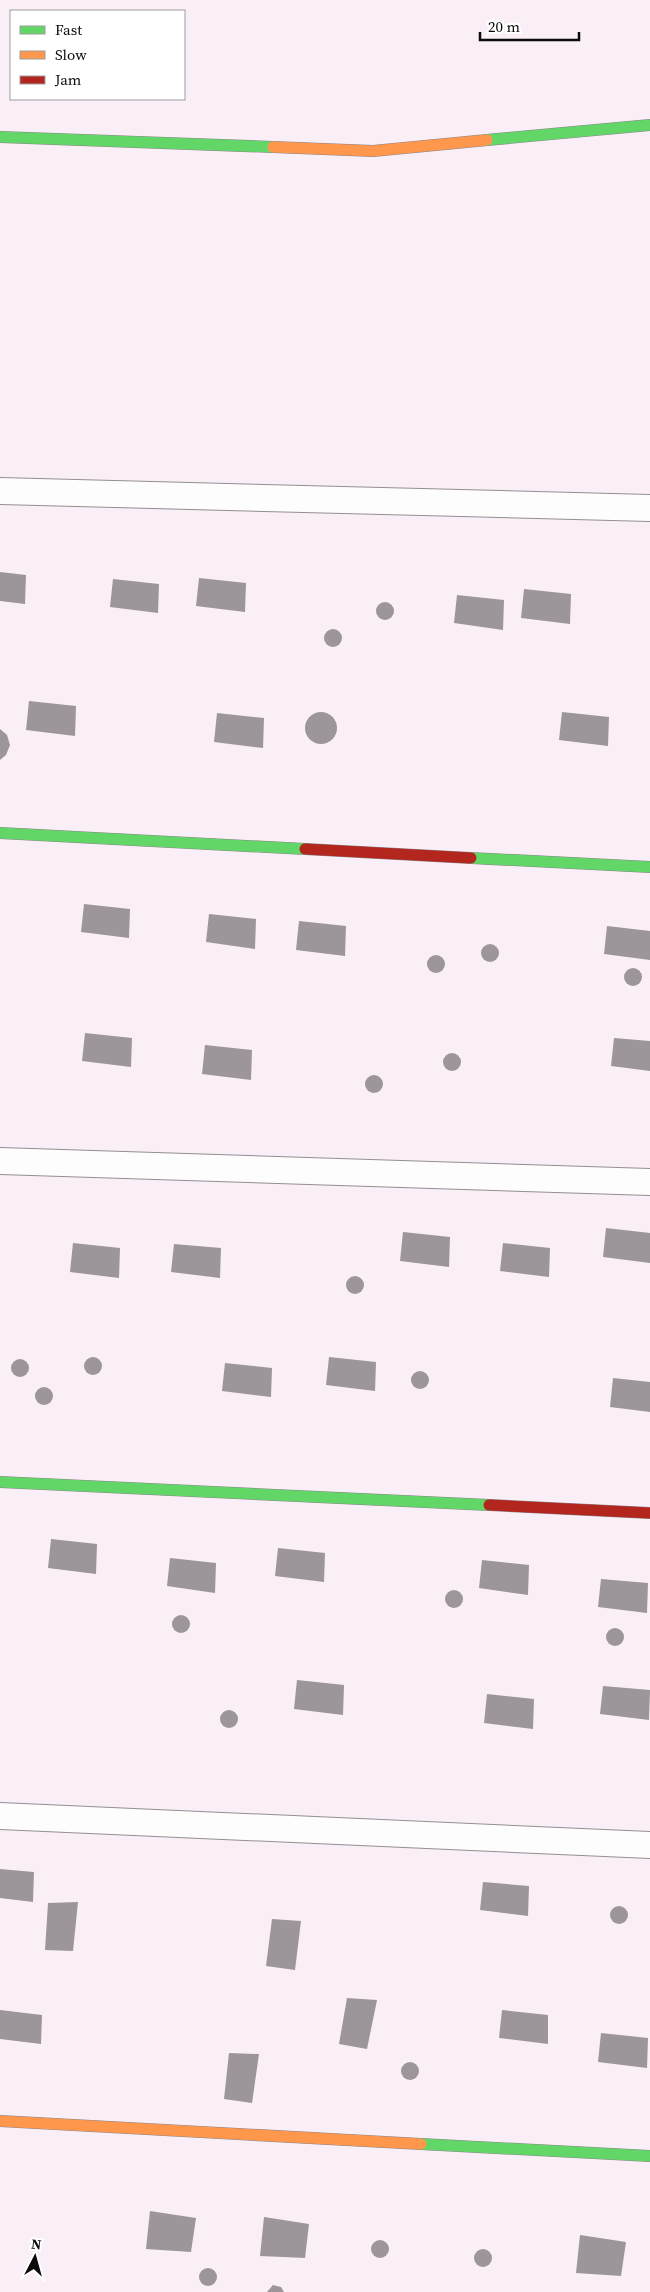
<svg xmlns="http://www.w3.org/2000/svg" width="650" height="2292" font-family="'Source Serif 4',serif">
  <rect width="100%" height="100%" fill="#faeff7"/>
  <!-- building -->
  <g fill="#9c959b">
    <path d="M0 572 26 575 25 604 0 601Z"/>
    <path d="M199 578 246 583 245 612 196 606Z"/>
    <path d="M113 579 159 584 158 613 110 607Z"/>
    <path d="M524 589 571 594 570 624 521 618Z"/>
    <path d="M457 595 504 600 503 630 454 623Z"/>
    <circle cx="385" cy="611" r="9"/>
    <circle cx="333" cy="638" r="9"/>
    <path d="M29 701 76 706 75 736 26 730Z"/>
    <circle cx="321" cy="728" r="16"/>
    <path d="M562 712 609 717 608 746 559 740Z"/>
    <path d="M217 713 264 718 263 748 214 742Z"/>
    <path d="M0 729 7 735 10 745 6 755 0 760Z"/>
    <path d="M84 904 130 909 129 938 81 932Z"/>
    <path d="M209 914 256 919 255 949 206 942Z"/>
    <path d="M299 921 346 926 345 956 296 950Z"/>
    <path d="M607 926 650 931V960L604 954Z"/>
    <circle cx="490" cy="953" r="9"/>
    <circle cx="436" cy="964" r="9"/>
    <circle cx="633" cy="977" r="9"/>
    <path d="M85 1033 132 1038 131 1067 82 1061Z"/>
    <path d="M614 1038 650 1041V1071L611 1066Z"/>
    <path d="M205 1045 252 1050 251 1080 202 1074Z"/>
    <circle cx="452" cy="1062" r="9"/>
    <circle cx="374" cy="1084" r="9"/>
    <path d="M606 1228 650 1233V1263L603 1257Z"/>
    <path d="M403 1232 450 1237 449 1267 400 1261Z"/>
    <path d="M73 1243 120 1248 119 1278 70 1272Z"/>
    <path d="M503 1243 550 1248 549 1277 500 1271Z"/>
    <path d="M174 1244 221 1248 220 1278 171 1272Z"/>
    <circle cx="355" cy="1285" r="9"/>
    <path d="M329 1357 376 1362 375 1391 326 1385Z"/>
    <circle cx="93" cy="1366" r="9"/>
    <circle cx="20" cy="1368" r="9"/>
    <path d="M225 1363 272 1368 271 1397 222 1391Z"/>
    <circle cx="420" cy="1380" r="9"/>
    <path d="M613 1378 650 1382V1412L610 1407Z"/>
    <circle cx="44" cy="1396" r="9"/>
    <path d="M51 1539 97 1544 96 1574 48 1568Z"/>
    <path d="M278 1548 325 1553 324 1582 275 1576Z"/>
    <path d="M170 1558 216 1563 215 1593 167 1586Z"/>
    <path d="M482 1560 529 1565 528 1595 479 1588Z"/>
    <path d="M601 1579 648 1583 647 1613 598 1607Z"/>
    <circle cx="454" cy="1599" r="9"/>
    <circle cx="181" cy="1624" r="9"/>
    <circle cx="615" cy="1637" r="9"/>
    <path d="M297 1680 344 1685 343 1715 294 1709Z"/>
    <path d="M603 1686 650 1690 649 1720 600 1714Z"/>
    <path d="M487 1694 534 1699 533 1729 484 1723Z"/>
    <circle cx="229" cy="1719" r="9"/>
    <path d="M0 1869 34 1872 33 1902 0 1898Z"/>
    <path d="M483 1882 529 1886 528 1916 480 1910Z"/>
    <path d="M78 1902 73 1951 45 1950 48 1903Z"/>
    <circle cx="619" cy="1915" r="9"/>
    <path d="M272 1919 301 1921 295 1970 266 1966Z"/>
    <path d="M347 1998 377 2000 367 2049 339 2044Z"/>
    <path d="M0 2010 42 2015 41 2044 0 2039Z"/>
    <path d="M502 2010 548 2015V2044L499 2038Z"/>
    <path d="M601 2033 648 2038 647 2068 598 2062Z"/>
    <path d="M229 2053 259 2054 252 2103 224 2099Z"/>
    <circle cx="410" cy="2071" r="9"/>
    <path d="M150 2211 196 2218 191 2252 146 2249Z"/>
    <path d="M264 2217 309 2224 305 2258 260 2256Z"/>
    <path d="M580 2235 626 2242 621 2276 576 2273Z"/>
    <circle cx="380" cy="2249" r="9"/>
    <circle cx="483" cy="2258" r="9"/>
    <circle cx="208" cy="2277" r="9"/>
    <path d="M273 2285 281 2287 284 2292H267Z"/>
  </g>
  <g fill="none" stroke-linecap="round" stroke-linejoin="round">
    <defs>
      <g id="street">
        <path d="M0 491 650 508"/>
        <path d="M0 1161 650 1182"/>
        <path d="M0 1816 650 1845"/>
      </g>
      <g id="fast">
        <path d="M0 137 273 147"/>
        <path d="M487 140 650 125"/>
        <path d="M0 833 305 849"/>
        <path d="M471 858 650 867"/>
        <path d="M0 1482 489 1505"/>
        <path d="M421 2144 650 2156"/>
      </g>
      <g id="slow">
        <path d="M273 147 373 151 487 140"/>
        <path d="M0 2121 421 2144"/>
      </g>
      <g id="jam">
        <path d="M305 849 471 858"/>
        <path d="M489 1505 650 1513"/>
      </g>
    </defs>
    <!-- street casing -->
    <use href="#street" stroke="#938e91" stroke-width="28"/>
    <!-- fast casing -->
    <use href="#fast" stroke="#898488" stroke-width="12"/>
    <!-- slow casing -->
    <use href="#slow" stroke="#898488" stroke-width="12"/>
    <!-- jam casing -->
    <use href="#jam" stroke="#898488" stroke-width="12"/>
    <!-- street -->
    <use href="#street" stroke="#fefdfe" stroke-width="26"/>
    <!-- fast -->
    <use href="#fast" stroke="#63d668" stroke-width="11"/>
    <!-- slow -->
    <use href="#slow" stroke="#ff974d" stroke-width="11"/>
    <!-- jam -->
    <use href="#jam" stroke="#b3261e" stroke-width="11"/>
  </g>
  <!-- legend -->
  <rect x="10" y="10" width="175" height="90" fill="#ffffff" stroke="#9d9d9d"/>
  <rect x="20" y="26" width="25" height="8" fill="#63d668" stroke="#9d9d9d"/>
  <text x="55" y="35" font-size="15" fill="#0b0b0b">Fast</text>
  <rect x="20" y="51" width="25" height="8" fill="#ff974d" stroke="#9d9d9d"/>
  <text x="55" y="60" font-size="15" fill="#0b0b0b">Slow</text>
  <rect x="20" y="76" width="25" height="8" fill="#b3261e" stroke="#9d9d9d"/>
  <text x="55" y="85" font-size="15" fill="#0b0b0b">Jam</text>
  <!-- north arrow -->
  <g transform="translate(35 2257) rotate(6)" stroke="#ffffff" stroke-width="4" paint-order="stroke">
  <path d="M0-4L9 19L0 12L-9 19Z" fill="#0b0b0b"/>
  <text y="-8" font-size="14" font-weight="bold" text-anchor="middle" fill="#0b0b0b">N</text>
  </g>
  <!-- scale -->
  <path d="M480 32v8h99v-8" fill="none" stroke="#0b0b0b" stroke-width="2.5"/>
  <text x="488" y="32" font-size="15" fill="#0b0b0b" stroke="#ffffff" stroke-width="4" paint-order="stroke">20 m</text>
</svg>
